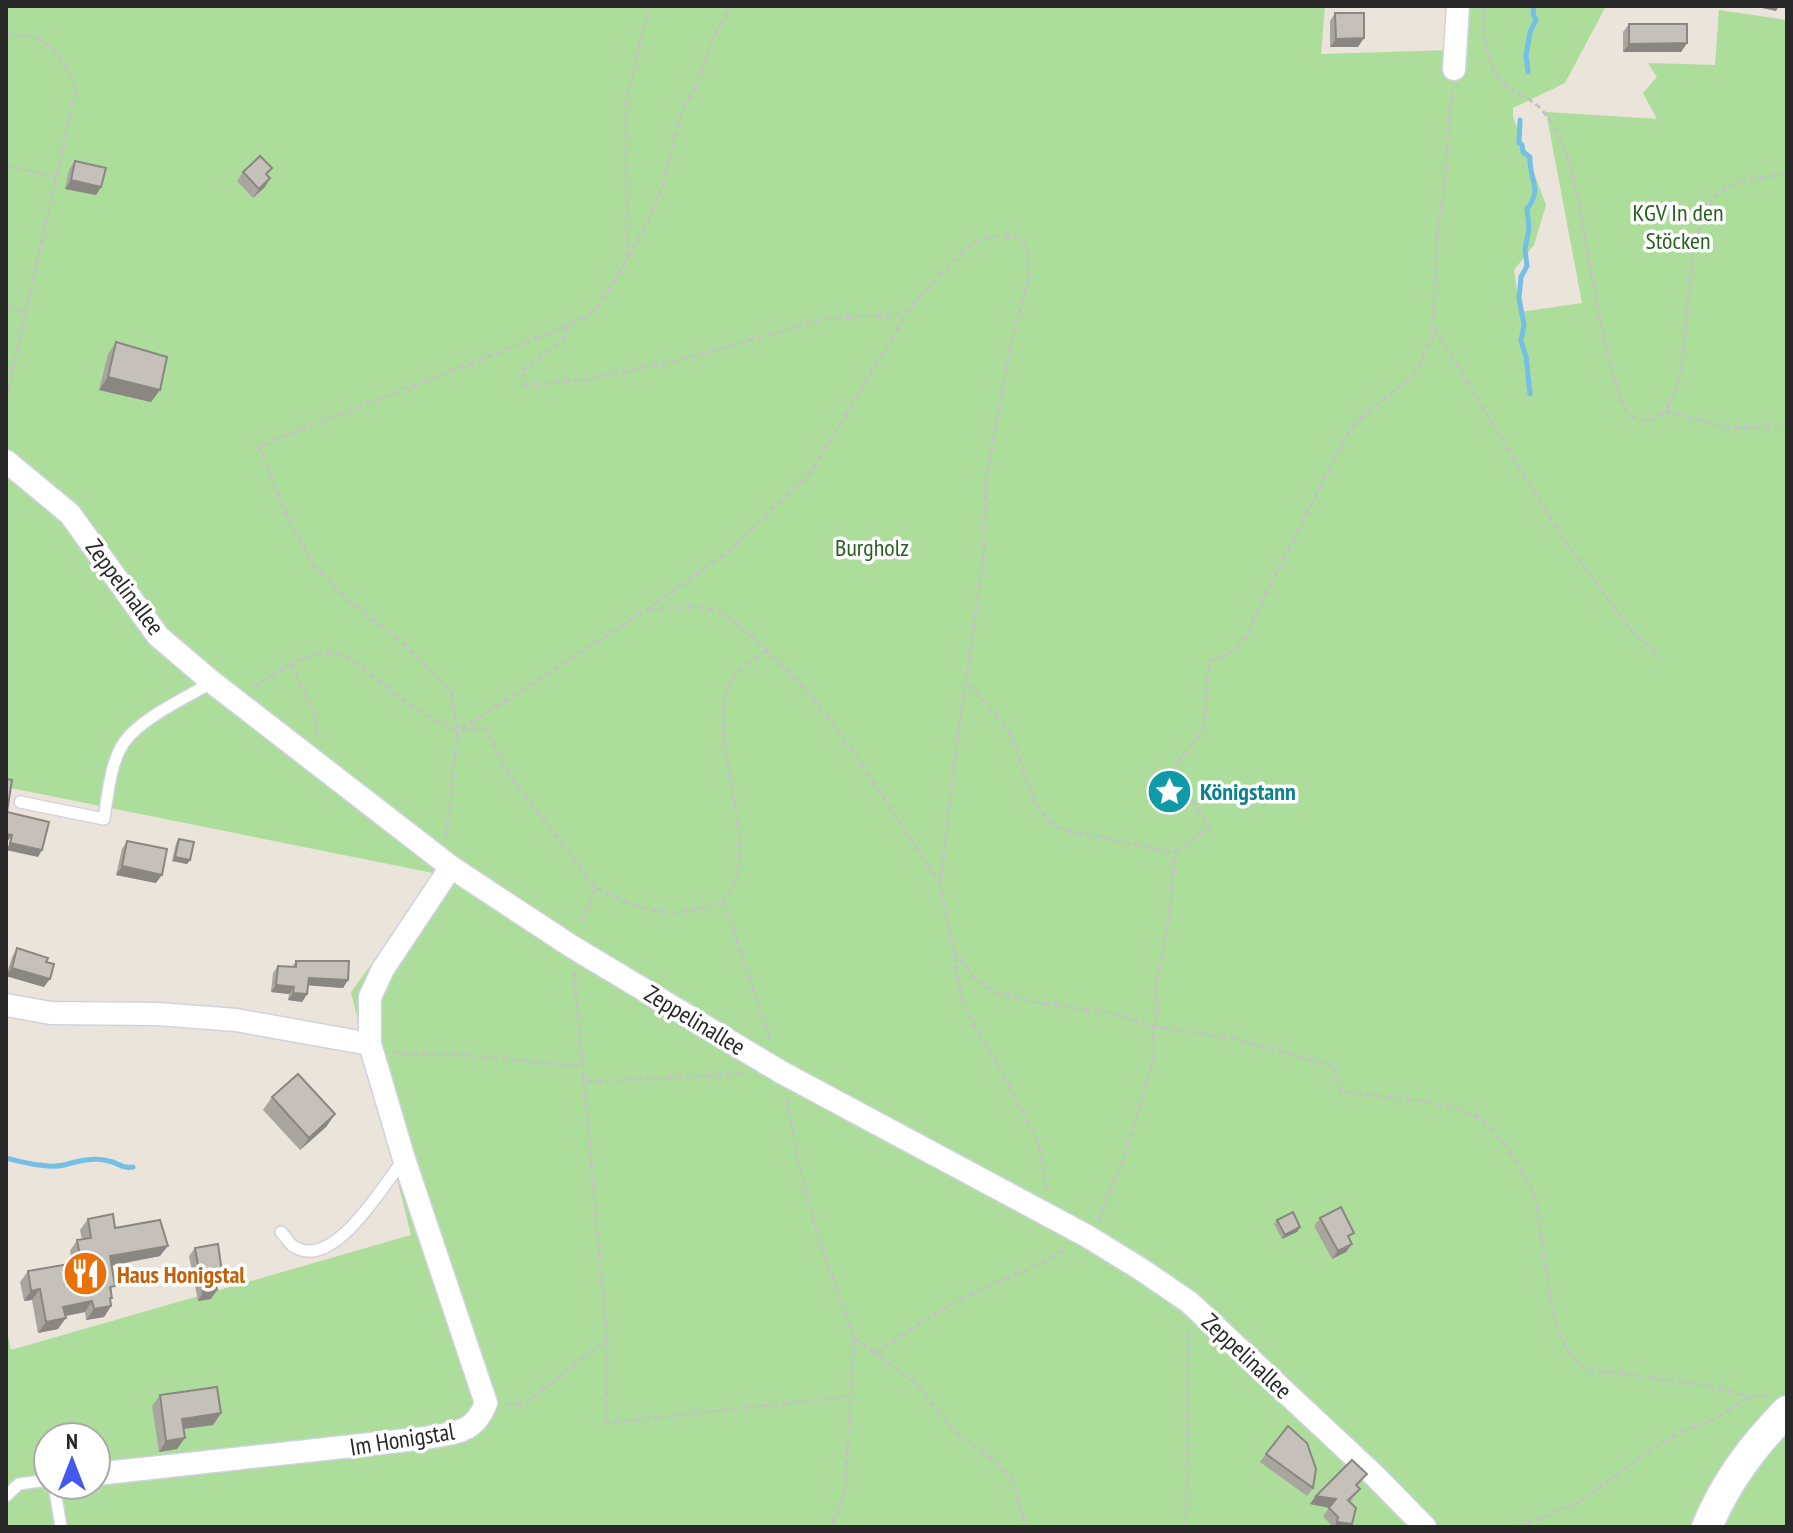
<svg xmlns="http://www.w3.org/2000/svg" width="1793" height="1533" font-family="'PT Sans Narrow',sans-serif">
  <rect width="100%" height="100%" fill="#eae4da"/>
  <!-- green -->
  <path fill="#acdd9a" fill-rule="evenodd" d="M6 6H1325L1321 54 1452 50 1453 6H1606L1565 83 1513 108V117L1546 205 1534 245 1514 270 1520 312 1582 303 1546 112 1657 119 1643 93 1657 77 1648 63 1715 65 1719 10 1787 20V1527H6V1327L11 1350 411 1235 351 992 438 874 6 787ZM48 1437H96V1485H48Z"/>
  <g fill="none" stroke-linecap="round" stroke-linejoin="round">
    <!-- stream -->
    <g stroke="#74bfe5" stroke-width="5">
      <path d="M1528 72 1526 56 1530 32 1536 20 1533 14 1534 6"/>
      <path d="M1520 120 1519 143 1522 145 1523 152 1530 157C1529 180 1543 189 1527 209L1529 228 1525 249 1527 266 1521 277 1519 298 1524 325 1521 341 1526 356 1530 394"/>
      <path d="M6 1158C23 1162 47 1169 64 1165 78 1161 94 1157 109 1161 119 1163 122 1169 133 1167"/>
    </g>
    <defs>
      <g id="lane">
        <path d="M20 802 104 819C108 794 110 762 125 741 143 717 186 698 212 682"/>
        <path d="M281 1232C285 1236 289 1243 293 1246 333 1273 384 1184 404 1159"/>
        <path d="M54 1485 61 1527"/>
        <path d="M6 1496 19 1484 48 1480"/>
      </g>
      <g id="street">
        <path d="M1454 69 1458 6"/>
        <path d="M6 461 70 514 158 636 212 682 451 867 571 946 781 1072 1087 1236 1139 1268 1189 1302 1374 1475 1425 1527"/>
        <path d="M6 1005 51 1013 158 1014 236 1020 370 1044"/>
        <path d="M96 1474 426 1438C456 1432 474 1434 486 1403L404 1159 370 1044V997L383 969 451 867"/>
      </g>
      <path id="secondary" d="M1707 1527C1726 1481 1753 1446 1787 1411"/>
    </defs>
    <!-- lane casing -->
    <use href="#lane" stroke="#d0d2e0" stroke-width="14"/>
    <!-- street casing -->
    <use href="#street" stroke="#d0d2e0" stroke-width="25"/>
    <!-- secondary casing -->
    <use href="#secondary" stroke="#d0d2e0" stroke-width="33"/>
    <!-- path -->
    <g stroke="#c3c3c3" stroke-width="3" stroke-dasharray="6 4" stroke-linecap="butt">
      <path d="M1483 6C1483 35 1486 70 1510 89 1520 96 1533 100 1541 109 1562 131 1576 179 1580 209 1586 244 1610 396 1630 415 1637 421 1644 422 1653 419 1705 402 1668 228 1723 190 1740 178 1767 177 1787 174"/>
      <path d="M6 34C16 35 29 35 38 39 58 47 69 70 76 89L6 400"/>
      <path d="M6 165 56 177"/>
      <path d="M627 257 626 103 649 6"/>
      <path d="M6 306 25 313"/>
      <path d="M567 326 562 342 521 371 525 385 590 379 692 357 822 319 904 314 963 251 979 239 1007 235 1021 240 1028 248 1029 277 1010 347 986 479 984 554 957 743 940 885 954 952 976 980 998 993 1035 1002 1110 1013 1153 1026 1240 1040 1334 1066 1341 1092C1379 1097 1455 1099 1484 1122 1501 1137 1524 1171 1533 1193 1548 1229 1541 1380 1605 1371L1710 1386 1749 1397"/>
      <path d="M1434 328 1564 540 1631 630 1661 657"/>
      <path d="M1666 411 1730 428 1787 426"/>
      <path d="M648 609C670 609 701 603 721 613 735 621 748 633 760 644 834 710 885 802 940 884"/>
      <path d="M291 664 315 715 318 739"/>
      <path d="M968 685C982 700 998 715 1009 733 1027 765 1026 808 1060 829L1175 853"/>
      <path d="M254 687 291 664 312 655 330 653 345 655 410 705 434 719 458 731 485 728 509 774 596 888 580 926"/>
      <path d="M461 729 648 609 730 550 811 472 899 327 904 314"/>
      <path d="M446 837 458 731 451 691 404 644 349 600 313 565 288 519 259 446 567 326 593 312 612 285 647 224 663 185 680 116 696 86 713 38 731 6"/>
      <path d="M596 888C632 906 667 921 707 906 713 904 720 902 724 899 766 854 707 747 728 688 734 670 752 661 767 650"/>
      <path d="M723 900 771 1042"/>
      <path d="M954 956 962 999 970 1018 1006 1079 1038 1142 1047 1192"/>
      <path d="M574 972 607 1338 606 1423 852 1396"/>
      <path d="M392 1052 400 1054 465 1055 584 1067"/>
      <path d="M586 1082 742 1074"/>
      <path d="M787 1100 799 1167 818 1237 854 1338 845 1493 831 1527"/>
      <path d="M1098 1221 1124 1157 1153 1061V1026L1158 1013 1156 985 1169 917 1175 853 1210 826 1173 775C1176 757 1193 748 1201 732 1210 716 1202 682 1211 661 1239 650 1247 644 1255 615L1345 438 1358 420 1415 374 1432 337 1438 226 1444 190 1452 89"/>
      <path d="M854 1338 916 1383 957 1434 990 1457 1011 1477 1026 1527"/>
      <path d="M875 1354C907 1331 940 1309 976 1292 1006 1278 1037 1267 1066 1249"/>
      <path d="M505 1405 526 1403 607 1338"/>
      <path d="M1186 1527 1189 1331"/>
      <path d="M1517 1527 1578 1503 1659 1444 1681 1432 1717 1418 1749 1397 1769 1396"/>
    </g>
    <!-- lane -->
    <use href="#lane" stroke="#fff" stroke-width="11"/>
    <!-- street -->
    <use href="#street" stroke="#fff" stroke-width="22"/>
    <!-- secondary -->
    <use href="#secondary" stroke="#fff" stroke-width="30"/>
  </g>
  <!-- wall -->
  <g fill="#a9a6a0">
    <path d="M1335 13 1358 47H1330V21Z"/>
    <path d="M1629 24 1687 43 1681 52H1623V32Z"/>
    <path d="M75 161 101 187 96 195 65 189 69 170Z"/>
    <path d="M272 168 267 175 270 178 265 187 253 198 237 181 243 172Z"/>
    <path d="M116 342 151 402 99 390 108 354Z"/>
    <path d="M179 839 190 860 187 864 172 861 176 843Z"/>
    <path d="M127 841 156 883 116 875 122 849Z"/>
    <path d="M17 948 46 962 44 987 6 976 12 957Z"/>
    <path d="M296 961 348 980 343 988 308 985 307 994 302 1002 288 1000 289 994 271 992 273 973 278 966 292 967Z"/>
    <path d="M272 1097 335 1114 326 1127 300 1150 263 1110Z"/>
    <path d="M1320 1218 1350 1239 1352 1244 1346 1252 1332 1259 1314 1226Z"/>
    <path d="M88 1219 115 1228 160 1256 111 1266 112 1298 110 1301 111 1306 104 1317 86 1320 85 1312 65 1316 58 1329 38 1333 32 1300 24 1301 20 1282 28 1271 72 1263 70 1251 77 1240H82L80 1230Z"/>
    <path d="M1277 1220 1300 1227 1297 1232 1282 1239 1274 1224Z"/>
    <path d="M195 1248 217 1281 211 1299 198 1301 189 1256Z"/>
    <path d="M160 1395 221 1413 213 1425 184 1429 177 1449 159 1452 152 1406Z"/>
    <path d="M1266 1454 1313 1488 1307 1496 1260 1462Z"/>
    <path d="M1361 1482 1357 1486 1360 1489 1350 1502 1352 1524 1350 1527H1332V1526L1323 1516 1329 1508 1310 1504 1316 1496Z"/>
  </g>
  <!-- shaded-wall -->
  <g fill="#8a8782">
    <path d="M1752 6H1779L1776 11Z"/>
    <path d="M1364 38 1358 47H1330L1336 39Z"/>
    <path d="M1687 43 1681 52H1623L1629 44Z"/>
    <path d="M270 178 265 187 253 198 259 189Z"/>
    <path d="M71 180 101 187 96 195 65 189Z"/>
    <path d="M108 377 160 390 151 402 99 390Z"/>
    <path d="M6 834 12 835 7 842H6Z"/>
    <path d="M10 843 42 850 38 857 6 850Z"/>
    <path d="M175 857 190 860 187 864 172 861Z"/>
    <path d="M122 866 162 875 156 883 116 875Z"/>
    <path d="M12 968 50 979 44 987 6 976Z"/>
    <path d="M309 978 348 980 343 988 304 985Z"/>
    <path d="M276 985 294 987 289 994 271 992Z"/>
    <path d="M293 993 307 994 302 1002 288 1000Z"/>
    <path d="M335 1114 326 1127 300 1150 309 1138Z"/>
    <path d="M1300 1227 1297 1232 1282 1239 1285 1235Z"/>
    <path d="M1352 1244 1346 1252 1332 1259 1338 1251Z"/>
    <path d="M168 1246 160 1256 102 1267 110 1256Z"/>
    <path d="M222 1272 217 1281 209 1282 214 1274Z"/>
    <path d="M40 1289 32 1300 24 1301 31 1291Z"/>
    <path d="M217 1290 211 1299 198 1301 203 1292Z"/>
    <path d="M110 1298H112L106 1307 111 1306 104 1317 86 1320 94 1309Z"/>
    <path d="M92 1301 85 1312 56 1318 63 1307Z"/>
    <path d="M66 1318 58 1329 38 1333 46 1322Z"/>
    <path d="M221 1413 213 1425 174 1430 182 1419Z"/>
    <path d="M185 1438 177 1449 159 1452 166 1441Z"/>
    <path d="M1316 1496 1336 1499 1330 1508 1310 1504Z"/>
    <path d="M1337 1522 1352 1524 1350 1527H1334Z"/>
  </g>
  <!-- building -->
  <g fill="#c5c1ba" stroke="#8a8782" stroke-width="2">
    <path d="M1335 13H1364V38L1336 39Z"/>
    <path d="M1629 24H1687V43L1629 44Z"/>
    <path d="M260 156 272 168 266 174 270 178 259 189 243 172Z"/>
    <path d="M75 161 106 168 101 187 71 180Z"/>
    <path d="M116 342 167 357 160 390 108 377Z"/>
    <path d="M6 779 12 780 7 812 49 822 42 850 10 843 12 835 6 834Z"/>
    <path d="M179 839 194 842 190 860 175 857Z"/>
    <path d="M127 841 167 849 162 875 122 866Z"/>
    <path d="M17 948 48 958 46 962 54 964 50 979 12 968Z"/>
    <path d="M296 961H349L348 980 309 978 307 994 293 993 294 987 276 985 278 966 296 967Z"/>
    <path d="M298 1074 335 1114 309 1138 272 1097Z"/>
    <path d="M1341 1207 1354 1233 1348 1236 1352 1244 1338 1251 1320 1218Z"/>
    <path d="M1293 1212 1300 1227 1285 1235 1277 1220Z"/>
    <path d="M113 1214 115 1228 160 1220 168 1246 110 1256 115 1286 110 1287 112 1298H110L111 1306 94 1309 92 1301 63 1307 66 1318 46 1322 40 1289 31 1291 28 1271 81 1262 77 1240 91 1238 88 1219Z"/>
    <path d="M218 1244 222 1272 214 1274 217 1290 203 1292 195 1248Z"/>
    <path d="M217 1387 221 1413 182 1419 185 1438 166 1441 160 1395Z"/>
    <path d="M1288 1426 1307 1443 1316 1469 1313 1488 1266 1454Z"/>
    <path d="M1352 1460 1367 1474 1356 1485 1360 1489 1348 1500 1356 1508 1352 1524 1337 1522 1338 1517 1329 1508 1336 1499 1316 1496Z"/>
  </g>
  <!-- icons -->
  <defs>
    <symbol id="sight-disc" viewBox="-11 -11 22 22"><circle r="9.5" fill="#0f9aa8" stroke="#fff"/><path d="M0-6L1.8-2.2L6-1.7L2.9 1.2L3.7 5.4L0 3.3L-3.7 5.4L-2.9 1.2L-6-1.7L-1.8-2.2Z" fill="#fff"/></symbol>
    <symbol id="restaurant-disc" viewBox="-11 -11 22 22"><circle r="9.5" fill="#e8710a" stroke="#fff"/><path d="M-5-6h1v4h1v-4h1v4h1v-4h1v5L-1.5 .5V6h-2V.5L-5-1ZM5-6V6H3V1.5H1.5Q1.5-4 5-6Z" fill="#fff"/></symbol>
  </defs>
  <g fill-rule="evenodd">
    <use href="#sight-disc" x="1144" y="766" width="51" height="51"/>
    <use href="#restaurant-disc" x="60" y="1248" width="51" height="51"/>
  </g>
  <g text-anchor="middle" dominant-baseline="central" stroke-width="7" stroke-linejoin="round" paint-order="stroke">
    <!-- park labels -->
    <g font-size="24" fill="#275f1e" stroke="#fff">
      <text x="1678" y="212">KGV In den<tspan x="1678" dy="28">Stöcken</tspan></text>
      <text x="872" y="547">Burgholz</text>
    </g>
    <!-- street labels -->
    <g font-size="24" fill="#282828" stroke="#fff">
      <text transform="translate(125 587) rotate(53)">Zeppelinallee</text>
      <text transform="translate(695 1020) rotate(31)">Zeppelinallee</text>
      <text transform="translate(1247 1356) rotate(43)">Zeppelinallee</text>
      <text transform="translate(402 1439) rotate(-9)">Im Honigstal</text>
    </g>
    <!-- culture labels -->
    <g font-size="24" font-weight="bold" fill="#0d838f" stroke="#fff" text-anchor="start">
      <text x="1200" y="791">Königstann</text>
    </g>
    <!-- food labels -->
    <g font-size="24" font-weight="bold" fill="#c56008" stroke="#fff" text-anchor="start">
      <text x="117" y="1274">Haus Honigstal</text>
    </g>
  </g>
  <!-- border -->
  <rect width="1793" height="1533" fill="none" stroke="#282828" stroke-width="16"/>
  <!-- north arrow -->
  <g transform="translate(72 1461)"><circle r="38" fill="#ffffff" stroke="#a9a9a9" stroke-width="2"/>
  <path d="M0-6L14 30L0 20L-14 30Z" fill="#4458ed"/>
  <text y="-12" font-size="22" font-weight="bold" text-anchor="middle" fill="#282828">N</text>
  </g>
</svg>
